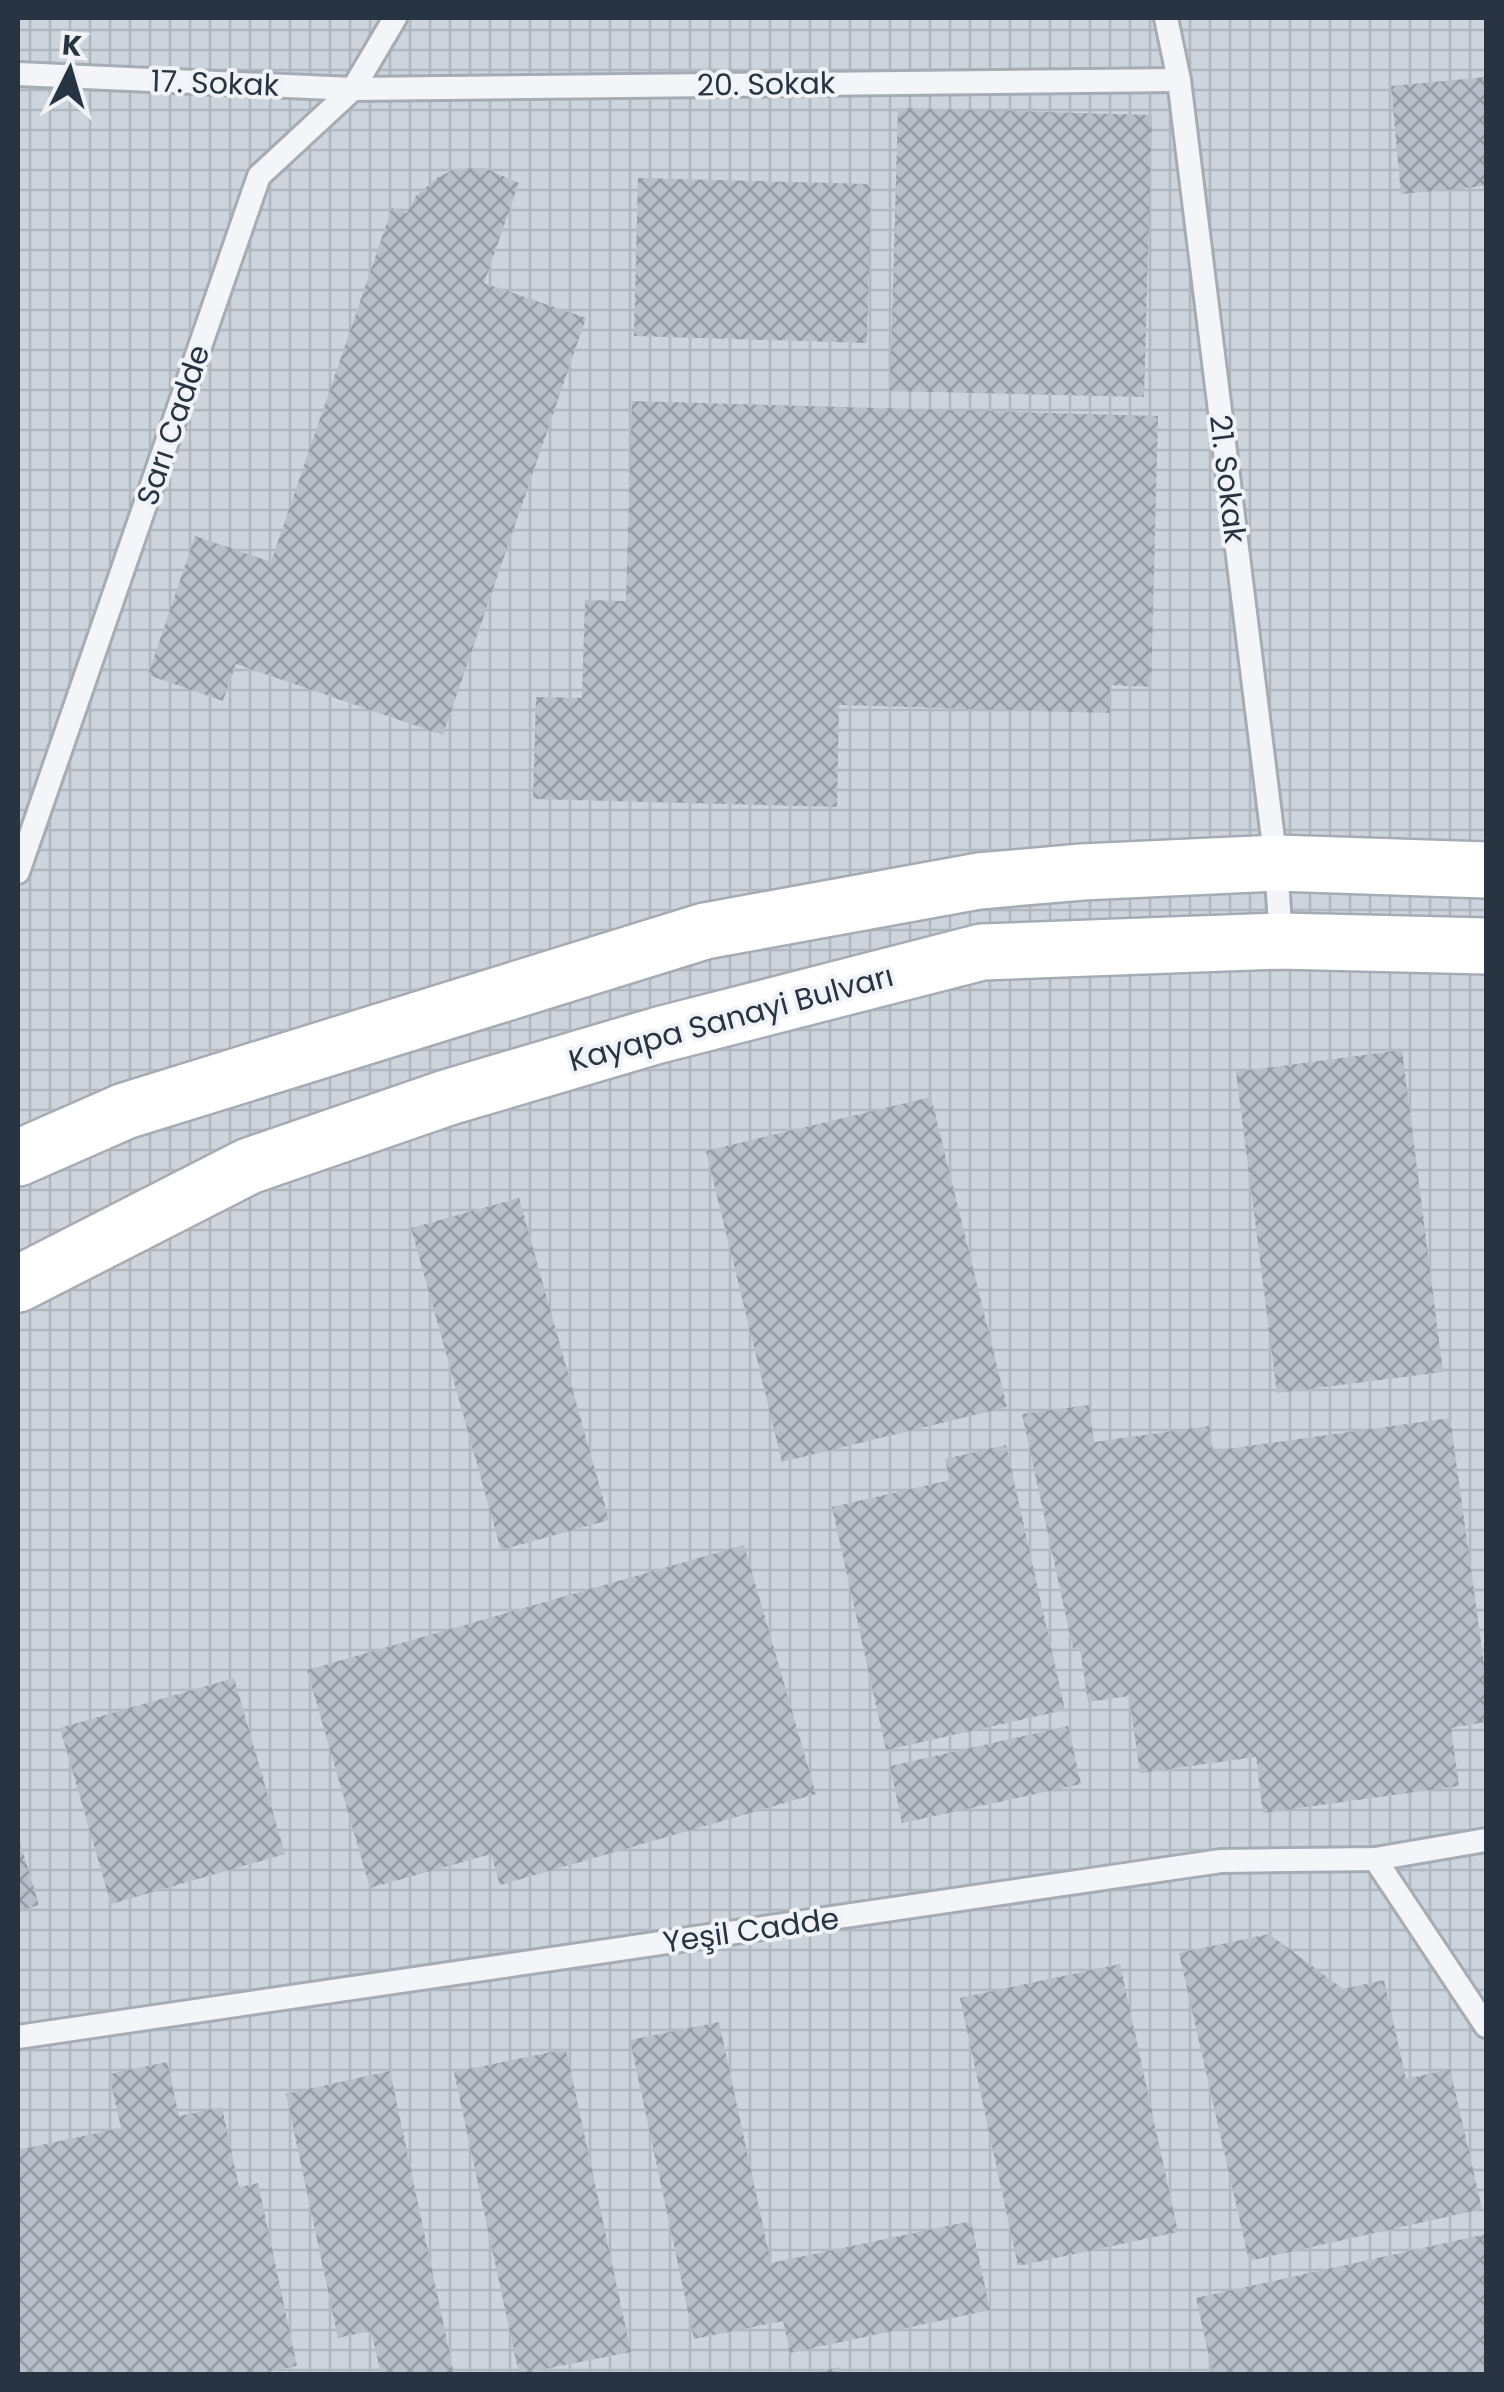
<svg xmlns="http://www.w3.org/2000/svg" width="1504" height="2392" font-family="Poppins,sans-serif">
  <defs>
    <pattern id="industrial-grid" width="8" height="8" patternUnits="userSpaceOnUse" patternTransform="scale(2.5)"><rect width="8" height="8" fill="#ced4dc"/><path d="M0 4h8M4 0v8" fill="none" stroke="#b1b7be"/></pattern>
    <pattern id="building-cross-hatch" width="8" height="8" patternUnits="userSpaceOnUse" patternTransform="scale(2.5)"><rect width="8" height="8" fill="#b7bec7"/><path d="M0 0l8 8M0 8l8-8" fill="none" stroke="#959ba3"/></pattern>
  </defs>
  <rect width="100%" height="100%" fill="#e0e5ea"/>
  <!-- industrial -->
  <rect fill="url(#industrial-grid)" x="18" y="18" width="1468" height="2356"/>
  <!-- building -->
  <g fill="url(#building-cross-hatch)">
    <path d="M1486 77V186L1401 194 1391 86Z"/>
    <path d="M898 108 1152 115 1144 397 890 391Z"/>
    <path d="M484 168 519 183 484 283 586 318 443 735 236 664 223 701 148 675 195 536 271 562 392 208 407 213 416 196 438 177 456 169Z"/>
    <path d="M638 178 871 184 867 343 634 336Z"/>
    <path d="M632 401 1158 416 1151 687 1110 685V713L839 705 837 807 533 799 536 697 582 698 585 600 626 601Z"/>
    <path d="M1402 1050 1443 1372 1277 1393 1236 1072Z"/>
    <path d="M931 1097 1007 1407 782 1462 706 1151Z"/>
    <path d="M519 1198 609 1520 501 1550 411 1228Z"/>
    <path d="M1089 1405 1094 1442 1209 1426 1213 1451 1450 1418 1486 1678V1722L1451 1728 1459 1786 1263 1813 1256 1757 1140 1773 1129 1696 1088 1702 1080 1648 1073 1649 1022 1414Z"/>
    <path d="M1006 1445 1065 1710 886 1750 832 1507 950 1480 945 1459Z"/>
    <path d="M744 1545 816 1794 500 1885 491 1854 370 1888 307 1670Z"/>
    <path d="M234 1678 285 1854 111 1904 60 1728Z"/>
    <path d="M1068 1726 1081 1784 902 1823 890 1766Z"/>
    <path d="M18 1836 39 1905 18 1911Z"/>
    <path d="M1269 1934 1343 1989 1384 1980 1406 2079 1450 2069 1482 2209 1249 2261 1179 1953Z"/>
    <path d="M1120 1964 1178 2232 1018 2266 960 1998Z"/>
    <path d="M719 2022 771 2263 971 2221 990 2310 790 2353 783 2321 694 2339 630 2040Z"/>
    <path d="M566 2049 631 2352 519 2374 454 2072Z"/>
    <path d="M167 2062 179 2116 222 2107 239 2187 258 2183 297 2366 256 2374H18V2150L121 2128 109 2074Z"/>
    <path d="M390 2071 454 2374H381L371 2331 338 2338 286 2094Z"/>
    <path d="M1486 2234V2374H1213L1196 2298Z"/>
    <path d="M840 2367 842 2374H812L811 2373Z"/>
  </g>
  <g fill="none" stroke-linecap="round" stroke-linejoin="round">
    <defs>
      <g id="service">
        <path d="M1166 18 1179 80 1276 863 1281 941"/>
        <path d="M18 74 353 89 1179 80"/>
        <path d="M18 872 259 176 353 89 395 18"/>
        <path d="M1375 1859 1486 2026"/>
        <path d="M18 2037 1221 1861 1375 1859 1486 1840"/>
      </g>
      <g id="secondary">
        <path d="M18 1158 125 1111 705 931 979 881 1082 872 1276 863 1486 870"/>
        <path d="M18 1284 249 1166 449 1097 659 1035 982 952 1281 941 1486 946"/>
      </g>
    </defs>
    <!-- service casing -->
    <use href="#service" stroke="#a5acb4" stroke-width="28"/>
    <!-- secondary casing -->
    <use href="#secondary" stroke="#a5acb4" stroke-width="60"/>
    <!-- service -->
    <use href="#service" stroke="#f3f5f8" stroke-width="22"/>
    <!-- secondary -->
    <use href="#secondary" stroke="#fff" stroke-width="55"/>
  </g>
  <g text-anchor="middle" dominant-baseline="central" stroke-width="8" stroke-linejoin="round" paint-order="stroke">
    <!-- street labels -->
    <g font-size="30" fill="#283442" stroke="#f0f3f7">
      <text transform="translate(215 83) rotate(2)">17. Sokak</text>
      <text transform="translate(766 84) rotate(-1)">20. Sokak</text>
      <text transform="translate(173 425) rotate(-71)">Sarı Cadde</text>
      <text transform="translate(1228 479) rotate(83)">21. Sokak</text>
      <text transform="translate(731 1018) rotate(-15)">Kayapa Sanayi Bulvarı</text>
      <text transform="translate(751 1930) rotate(-8)">Yeşil Cadde</text>
    </g>
  </g>
  <!-- border -->
  <rect width="1504" height="2392" fill="none" stroke="#283442" stroke-width="40"/>
  <!-- north arrow -->
  <g transform="translate(70 70) rotate(5)" stroke="#f0f3f7" stroke-width="8" paint-order="stroke">
  <path d="M0-8L18 38L0 25L-18 38Z" fill="#283442"/>
  <text y="-15" font-size="28" font-weight="bold" text-anchor="middle" fill="#283442">K</text>
  </g>
</svg>
